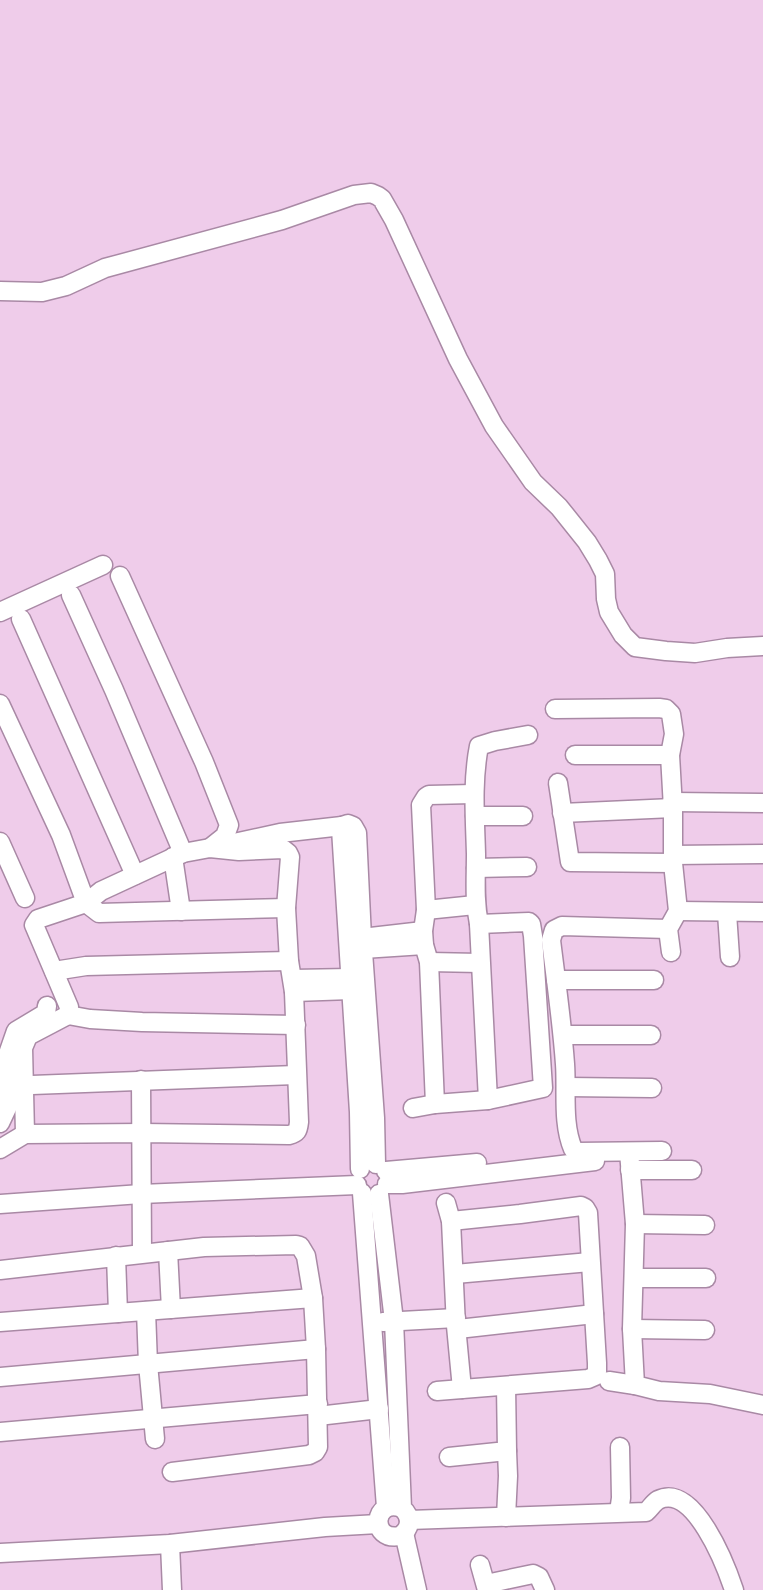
<svg xmlns="http://www.w3.org/2000/svg" width="763" height="1590" font-family="Rubik,sans-serif">
  <rect width="100%" height="100%" fill="#efccea"/>
  <g fill="none" stroke-linecap="round" stroke-linejoin="round">
    <defs>
      <g id="minor">
        <path d="M0 291 42 292 66 286 105 268 282 220 354 195 371 193 378 196 382 199 394 220 458 359 494 426 533 482 559 507 587 542 598 560 605 574 606 599 609 612 623 635 635 647 666 651 695 653 727 648 763 646"/>
        <path d="M120 576 204 762 229 825 225 836 210 848"/>
        <path d="M71 595 114 690 183 853"/>
        <path d="M0 612 103 565"/>
        <path d="M21 619 135 875"/>
        <path d="M0 704 61 835 86 903 99 913 286 908"/>
        <path d="M555 709 659 708 666 709 671 714 674 734 670 755 673 808V863L678 911 668 929 671 952"/>
        <path d="M575 755H670"/>
        <path d="M558 783 570 862 673 863"/>
        <path d="M672 802 763 803"/>
        <path d="M562 813 673 808"/>
        <path d="M475 816H523"/>
        <path d="M0 842 25 898"/>
        <path d="M234 843 280 833 342 826"/>
        <path d="M673 855 763 854"/>
        <path d="M173 857 181 911"/>
        <path d="M476 868 527 867"/>
        <path d="M426 910 475 905"/>
        <path d="M678 911 763 912"/>
        <path d="M727 913 730 957"/>
        <path d="M351 938H362L423 931"/>
        <path d="M363 949 424 945"/>
        <path d="M429 962 480 963"/>
        <path d="M54 971 86 966 289 961"/>
        <path d="M293 979 350 978"/>
        <path d="M556 980H654"/>
        <path d="M294 992 351 990"/>
        <path d="M68 1015 90 1019 142 1022 296 1025"/>
        <path d="M563 1035H651"/>
        <path d="M141 1080 142 1253"/>
        <path d="M32 1085 296 1075"/>
        <path d="M567 1087 652 1088"/>
        <path d="M488 1100 479 924C474 900 476 878 476 854 475 818 472 782 479 746L495 741 528 735"/>
        <path d="M435 1104 429 962 424 945 423 931 426 910 421 805 426 797 429 795 473 794"/>
        <path d="M413 1108 435 1104 488 1100 543 1088 533 936 531 924 529 922 479 924"/>
        <path d="M0 1123 8 1106V1054L16 1031 46 1013 47 1006"/>
        <path d="M0 1149 25 1134 23 1048 28 1036 68 1015 69 1007 34 925 38 919 86 903 101 891 183 853 210 848 239 851 283 849 288 853 290 857 286 908 289 961 294 992 299 1122C298 1131 297 1133 289 1135L142 1133 25 1134"/>
        <path d="M662 1151 578 1152 573 1149C562 1123 567 1091 565 1064 562 1022 556 981 551 940L554 930 562 926 668 929"/>
        <path d="M629 1152 635 1224 632 1329 635 1385 659 1391 710 1394 763 1405"/>
        <path d="M360 1169 359 1112 341 829 342 826 348 824 353 826 357 833 362 938 375 1118 376 1164"/>
        <path d="M630 1170H692"/>
        <path d="M386 1171 477 1163"/>
        <path d="M387 1184H402L595 1161"/>
        <path d="M362 1193 386 1507"/>
        <path d="M379 1194 394 1321 402 1508C412 1517 411 1529 400 1536 369 1542 373 1497 402 1508"/>
        <path d="M0 1204 141 1194 357 1185"/>
        <path d="M451 1221 520 1214 581 1206 585 1208 588 1213 597 1363V1372L595 1376 588 1379 462 1389"/>
        <path d="M635 1224 705 1225"/>
        <path d="M168 1251 171 1309"/>
        <path d="M116 1256 118 1313"/>
        <path d="M0 1270 204 1247 296 1245 300 1246 306 1256 313 1298 316 1349 318 1447 315 1452 309 1455 172 1472"/>
        <path d="M455 1274 590 1262"/>
        <path d="M634 1278H706"/>
        <path d="M146 1311 148 1364 155 1439"/>
        <path d="M0 1322 313 1298"/>
        <path d="M383 1322 456 1318"/>
        <path d="M458 1329 594 1314"/>
        <path d="M632 1329 705 1330"/>
        <path d="M0 1377 316 1349"/>
        <path d="M609 1381 635 1385"/>
        <path d="M437 1391 462 1389 456 1326 451 1221 446 1203"/>
        <path d="M318 1416 379 1409"/>
        <path d="M0 1432 318 1404"/>
        <path d="M449 1457 507 1451 506 1386"/>
        <path d="M619 1512 621 1498 620 1447"/>
        <path d="M506 1517 508 1476 507 1451"/>
        <path d="M409 1520 646 1512C650 1509 653 1503 658 1500 694 1482 726 1566 734 1590"/>
        <path d="M404 1533 417 1590"/>
        <path d="M170 1544 172 1590"/>
        <path d="M0 1553 170 1544 325 1527 378 1524"/>
        <path d="M480 1565 487 1590"/>
        <path d="M486 1584 533 1574 539 1577 545 1590"/>
      </g>
    </defs>
    <!-- minor casing -->
    <use href="#minor" stroke="#a989a5" stroke-width="21"/>
    <!-- minor -->
    <use href="#minor" stroke="#fff" stroke-width="18"/>
  </g>
</svg>
